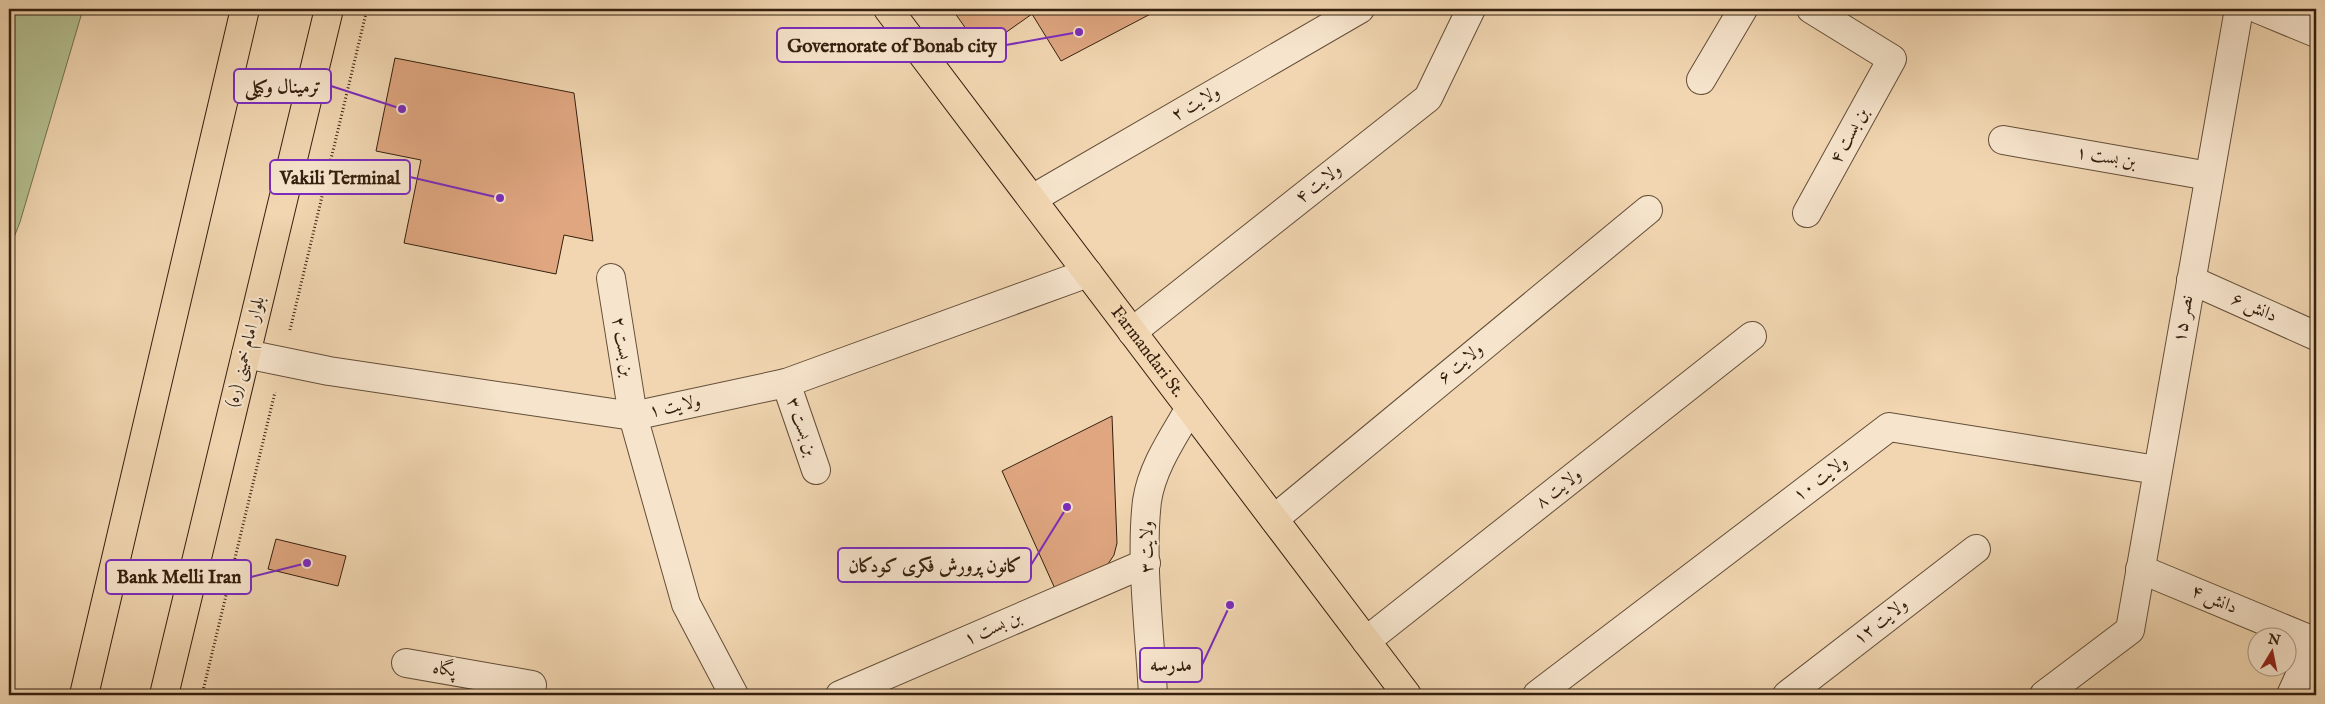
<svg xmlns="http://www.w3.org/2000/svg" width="2325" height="704" font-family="'IM FELL English',Amiri,serif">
  <rect width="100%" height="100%" fill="#f1d6b1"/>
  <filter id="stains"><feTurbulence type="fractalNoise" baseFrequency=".004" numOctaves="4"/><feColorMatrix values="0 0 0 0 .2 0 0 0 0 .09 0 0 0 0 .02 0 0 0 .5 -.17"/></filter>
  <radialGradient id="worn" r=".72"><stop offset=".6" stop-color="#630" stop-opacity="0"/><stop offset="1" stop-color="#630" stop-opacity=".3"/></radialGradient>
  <!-- green -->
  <path fill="#b4bf90" stroke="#747050" d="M14 9H83L20 222 9 250V44Z"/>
  <!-- building -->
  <g fill="#dfa680" stroke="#35200f">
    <path d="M952 9H1160L1061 61 1032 14 981 50Z"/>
    <path d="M395 58 574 93 593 241 564 235 556 274 404 243 421 160 376 151Z"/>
    <path d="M1112 416 1117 543 1114 555 1108 564 1056 591 1002 471Z"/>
    <path d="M276 539 346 556 338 586 268 569Z"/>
  </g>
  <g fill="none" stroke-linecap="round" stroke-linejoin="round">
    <defs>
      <g id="minor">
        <path d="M2258 9 2316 33"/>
        <path d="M1701 80 1743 9"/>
        <path d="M2003 140 2209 176"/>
        <path d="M1032 199 1360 9"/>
        <path d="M1807 213 1892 59 1811 9"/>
        <path d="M611 278 633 416 686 604 734 695"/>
        <path d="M2191 280 2316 336"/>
        <path d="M1132 332 1428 98 1471 9"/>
        <path d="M246 354 329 371 633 416 786 383 1088 273"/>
        <path d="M786 383 816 470"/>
        <path d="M1274 519 1648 210"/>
        <path d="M2140 569 2316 642"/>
        <path d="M1366 641 1752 336"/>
        <path d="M406 663 532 685 530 695"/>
        <path d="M840 695 1146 563"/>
        <path d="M1153 695C1150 635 1140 560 1147 501 1152 467 1174 436 1190 408"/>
        <path d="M1537 695 1889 427 2157 470"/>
        <path d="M1787 695 1976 549"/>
        <path d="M2044 695 2130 630 2239 9"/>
        <path d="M2291 695 2315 642"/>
      </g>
      <g id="major">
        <path id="s1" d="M888 9 1407 695"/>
        <path d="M84 695 245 9"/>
        <path d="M164 695 329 9"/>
      </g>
    </defs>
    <!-- minor casing -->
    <use href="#minor" stroke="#644e38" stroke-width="30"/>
    <!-- major casing -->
    <use href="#major" stroke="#35200f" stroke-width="30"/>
    <!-- path -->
    <g stroke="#35200f" stroke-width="3" stroke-dasharray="1 2.5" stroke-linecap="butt">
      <path d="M290 330 367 9"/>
      <path d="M202 695 275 392"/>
    </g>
    <!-- minor -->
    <use href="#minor" stroke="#f6e4cc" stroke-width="28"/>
    <!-- major -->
    <use href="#major" stroke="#f1d6b1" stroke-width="28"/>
  </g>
  <g text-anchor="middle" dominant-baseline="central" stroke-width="4.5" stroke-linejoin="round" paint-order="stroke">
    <!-- street labels -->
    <g font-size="18" fill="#35200f" stroke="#f6e4cc">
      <text transform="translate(1196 104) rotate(-30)">ولایت ۲</text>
      <text transform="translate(1850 136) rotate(-61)">بن بست ۴</text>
      <text transform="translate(2106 158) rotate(10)">بن بست ۱</text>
      <text transform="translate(1319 184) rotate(-38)">ولایت ۴</text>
      <text transform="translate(2254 308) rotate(24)">دانش ۶</text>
      <text transform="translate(2184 319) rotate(-80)">نصر ۱۵</text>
      <text transform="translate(622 347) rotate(81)">بن بست ۲</text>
      <text transform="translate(246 352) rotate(-76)">بلوار امام خمینی (ره)</text>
      <text stroke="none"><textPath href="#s1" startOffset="430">Farmandari St.</textPath></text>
      <text transform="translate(1461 364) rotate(-40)">ولایت ۶</text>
      <text transform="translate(675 407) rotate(-12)">ولایت ۱</text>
      <text transform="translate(801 427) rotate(71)">بن بست ۳</text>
      <text transform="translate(1821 479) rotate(-37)">ولایت ۱۰</text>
      <text transform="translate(1559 489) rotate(-38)">ولایت ۸</text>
      <text transform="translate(1147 547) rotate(-90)">ولایت ۳</text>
      <text transform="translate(2214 600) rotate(23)">دانش ۴</text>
      <text transform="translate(1881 622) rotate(-38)">ولایت ۱۲</text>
      <text transform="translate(993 629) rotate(-23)">بن بست ۱</text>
      <text transform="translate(444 670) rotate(10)">پگاه</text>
    </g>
  </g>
  <!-- callouts -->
  <path fill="none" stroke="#7b2cbf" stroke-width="2" d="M1079 32L1006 45M402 109L331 86M500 198L410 177M1067 507L1031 565M307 563L251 577M1230 605L1202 665"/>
  <g fill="#7b2cbf" stroke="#f6e4cc" stroke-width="2">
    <circle cx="1079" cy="32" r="5"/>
    <circle cx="402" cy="109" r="5"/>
    <circle cx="500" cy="198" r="5"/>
    <circle cx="1067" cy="507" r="5"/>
    <circle cx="307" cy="563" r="5"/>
    <circle cx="1230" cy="605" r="5"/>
  </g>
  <g fill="#f6e4cc" stroke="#7b2cbf" stroke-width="2">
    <rect x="777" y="28" width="229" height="34" rx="5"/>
    <rect x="234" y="69" width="97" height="34" rx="5"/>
    <rect x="270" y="160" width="140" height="34" rx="5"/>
    <rect x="838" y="548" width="193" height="34" rx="5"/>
    <rect x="106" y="560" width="145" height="34" rx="5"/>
    <rect x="1140" y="648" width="62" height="34" rx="5"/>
  </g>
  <g font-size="19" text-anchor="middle" font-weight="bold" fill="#35200f">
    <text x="892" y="52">Governorate of Bonab city</text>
    <text x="283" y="93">ترمینال وکیلی</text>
    <text x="340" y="184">Vakili Terminal</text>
    <text x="935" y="572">کانون پرورش فکری کودکان</text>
    <text x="179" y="583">Bank Melli Iran</text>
    <text x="1171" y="671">مدرسه</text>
  </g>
  <!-- margin -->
  <rect width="2325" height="704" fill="none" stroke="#f1d6b1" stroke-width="30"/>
  <rect x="10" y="10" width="2305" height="684" fill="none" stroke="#35200f" stroke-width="2.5"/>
  <rect x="15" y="15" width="2295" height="674" fill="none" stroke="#35200f"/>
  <!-- north arrow -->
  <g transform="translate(2272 652) rotate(10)"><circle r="24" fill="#f6e4cc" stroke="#a99680"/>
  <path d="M0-4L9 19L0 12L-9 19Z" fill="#8f2418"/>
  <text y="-8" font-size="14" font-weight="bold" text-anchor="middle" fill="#35200f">N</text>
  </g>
  <rect width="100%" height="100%" filter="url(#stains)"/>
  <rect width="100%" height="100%" fill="url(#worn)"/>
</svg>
